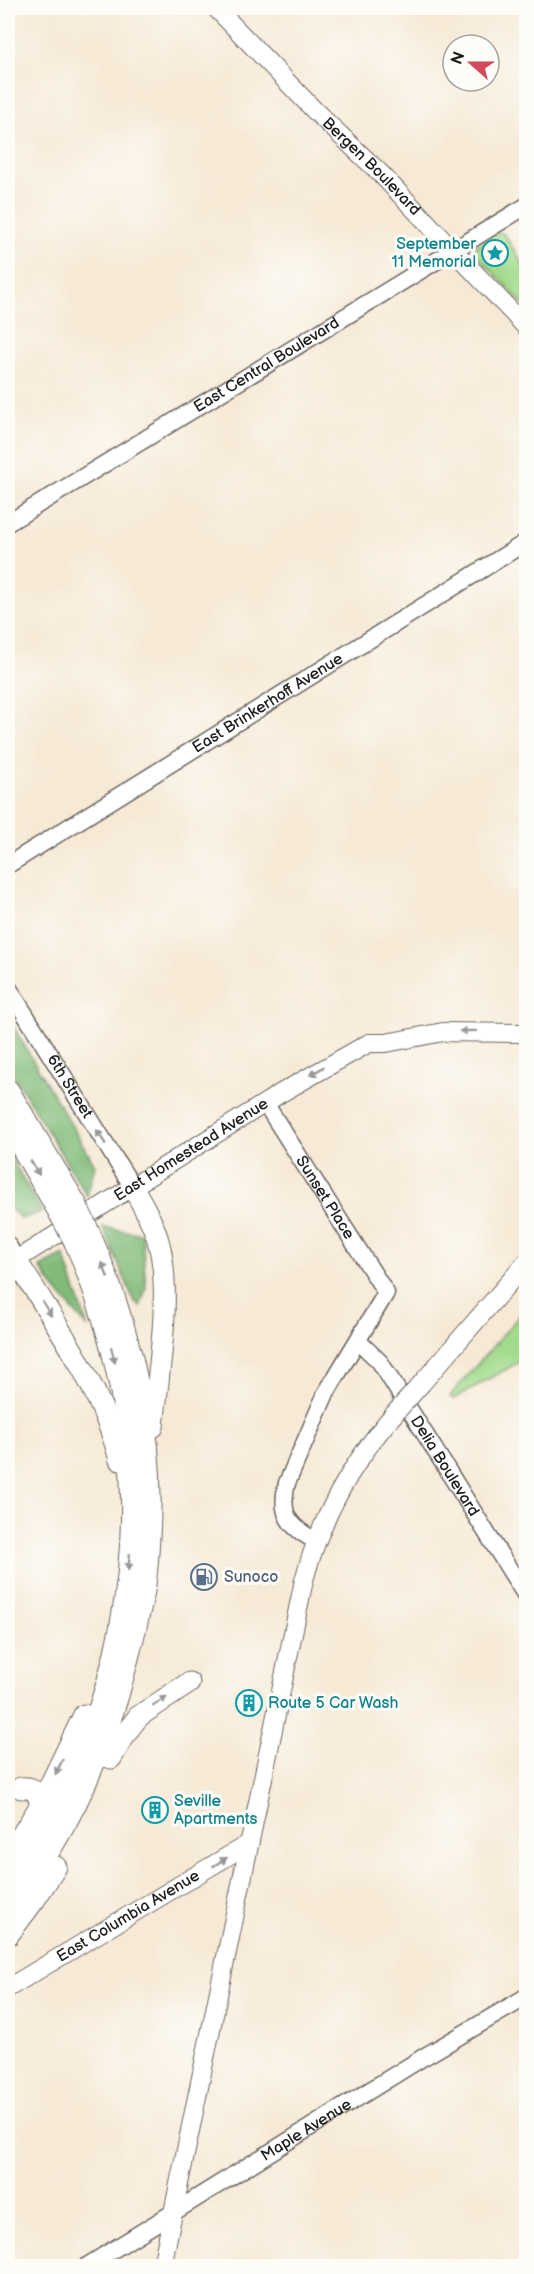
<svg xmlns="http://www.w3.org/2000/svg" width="534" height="2274" font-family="'Balsamiq Sans',sans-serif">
  <rect width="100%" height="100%" fill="#fdfcf7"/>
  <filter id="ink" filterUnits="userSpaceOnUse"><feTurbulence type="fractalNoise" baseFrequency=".0167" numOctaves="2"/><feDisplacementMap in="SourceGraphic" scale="12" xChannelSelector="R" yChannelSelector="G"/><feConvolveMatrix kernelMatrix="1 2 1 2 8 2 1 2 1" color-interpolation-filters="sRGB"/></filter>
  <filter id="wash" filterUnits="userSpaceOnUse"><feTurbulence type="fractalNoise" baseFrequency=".008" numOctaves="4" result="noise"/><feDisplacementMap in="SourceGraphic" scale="24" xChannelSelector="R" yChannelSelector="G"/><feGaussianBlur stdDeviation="1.35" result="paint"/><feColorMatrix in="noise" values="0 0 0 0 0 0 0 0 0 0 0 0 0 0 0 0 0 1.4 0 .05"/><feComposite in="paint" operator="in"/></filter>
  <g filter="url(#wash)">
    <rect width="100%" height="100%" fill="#f6e9d5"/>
    <!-- green -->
    <g fill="#a2db8d" stroke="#5f7c54" stroke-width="1.5">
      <path d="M496 232 504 234 526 269V307L475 253 477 245Z"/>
      <path d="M526 1308V1358L453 1399 450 1396Z"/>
    </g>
    <!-- forest -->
    <g fill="#81bb78" stroke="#4e6c4a" stroke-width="1.5">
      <path d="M8 1018 95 1165 87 1196 8 1066Z"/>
      <path d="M8 1152 42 1212 21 1219 8 1206Z"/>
      <path d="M103 1227 142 1234 146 1288 140 1307 134 1301Z"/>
      <path d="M64 1255 88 1328 51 1284 40 1267Z"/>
    </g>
  </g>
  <g filter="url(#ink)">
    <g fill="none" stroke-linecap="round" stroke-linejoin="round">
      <defs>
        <g id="secondary">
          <path id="s1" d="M8 523 526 206"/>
          <path id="s2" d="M8 865 526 542"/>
          <path id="s3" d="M8 987 132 1186"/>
          <path id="s4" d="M265 1103 386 1293 326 1393 287 1483C279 1514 289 1527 316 1541"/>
          <path d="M8 1245 16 1260"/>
          <path id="s5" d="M358 1341 380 1362 526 1596"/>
          <path id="s6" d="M87 2266 422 2058 526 1997"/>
        </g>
        <g id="primary">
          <path id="s7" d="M216 8 316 112 380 173 526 327"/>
          <path id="s8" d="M16 1260 281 1093 369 1043H386L443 1032 526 1033"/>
          <path d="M422 1383 526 1263"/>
          <path id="s9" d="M8 1988 248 1844"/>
          <path d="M162 2266 304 1580C320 1521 349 1468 388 1421"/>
        </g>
        <g id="highway">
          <path d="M8 1090 76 1204"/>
          <path d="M8 1124 60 1214"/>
          <path d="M132 1186C143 1205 154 1224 159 1244 172 1294 158 1375 153 1427"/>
          <path d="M16 1260C56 1324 101 1387 120 1460"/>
          <path d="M111 1758 128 1730 139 1716 189 1683"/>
          <path d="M21 1788C34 1786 40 1794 40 1806"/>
          <path d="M8 1857 40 1806 84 1715"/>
          <path d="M8 1886C146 1693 169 1457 74 1240"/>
          <path d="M8 1910C66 1837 105 1753 127 1662 133 1639 139 1615 144 1591 147 1574 148 1555 149 1537 156 1431 131 1329 89 1232"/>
          <path d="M8 1935 35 1899 56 1867"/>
        </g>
      </defs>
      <!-- secondary casing -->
      <use href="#secondary" stroke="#68645d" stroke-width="19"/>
      <!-- primary casing -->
      <use href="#primary" stroke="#68645d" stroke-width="20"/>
      <!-- highway casing -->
      <use href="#highway" stroke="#68645d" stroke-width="23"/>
      <!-- secondary -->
      <use href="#secondary" stroke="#fff" stroke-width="16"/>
      <!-- primary -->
      <use href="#primary" stroke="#fff" stroke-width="18"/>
      <!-- highway -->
      <use href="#highway" stroke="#fff" stroke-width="21"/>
      <defs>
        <path id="primary-bridge" d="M388 1421 422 1383"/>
        <g id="highway-bridge">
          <path d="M76 1204 89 1232"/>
          <path d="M60 1214 74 1240"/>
        </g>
      </defs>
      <!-- primary-bridge casing -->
      <use href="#primary-bridge" stroke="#68645d" stroke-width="20" stroke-linecap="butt"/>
      <!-- highway-bridge casing -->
      <use href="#highway-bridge" stroke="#68645d" stroke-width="23" stroke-linecap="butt"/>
      <!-- primary-bridge -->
      <use href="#primary-bridge" stroke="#fff" stroke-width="18"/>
      <!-- highway-bridge -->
      <use href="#highway-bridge" stroke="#fff" stroke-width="21"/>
    </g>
    <!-- one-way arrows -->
    <defs><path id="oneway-solid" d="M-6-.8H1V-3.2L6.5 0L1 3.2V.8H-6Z" transform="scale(1.5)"/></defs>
    <g fill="#999">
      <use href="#oneway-solid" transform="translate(468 1031) rotate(179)"/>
      <use href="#oneway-solid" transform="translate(317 1071) rotate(149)"/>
      <use href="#oneway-solid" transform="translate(101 1137) rotate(-122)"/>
      <use href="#oneway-solid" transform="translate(35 1168) rotate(59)"/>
      <use href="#oneway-solid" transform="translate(105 1270) rotate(-111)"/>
      <use href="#oneway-solid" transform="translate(47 1309) rotate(58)"/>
      <use href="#oneway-solid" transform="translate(113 1355) rotate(76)"/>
      <use href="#oneway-solid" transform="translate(129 1562) rotate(96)"/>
      <use href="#oneway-solid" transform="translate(160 1701) rotate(-32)"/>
      <use href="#oneway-solid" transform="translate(59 1767) rotate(116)"/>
      <use href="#oneway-solid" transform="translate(220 1862) rotate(-32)"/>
    </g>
  </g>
  <!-- icons -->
  <defs>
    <symbol id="sight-ring" viewBox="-11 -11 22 22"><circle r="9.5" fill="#fdfcf7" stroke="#0f9aa8" stroke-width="1.5"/><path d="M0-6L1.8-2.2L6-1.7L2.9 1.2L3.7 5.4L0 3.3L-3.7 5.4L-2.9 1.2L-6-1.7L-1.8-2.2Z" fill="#0f9aa8"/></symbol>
    <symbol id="fuel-ring" viewBox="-11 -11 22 22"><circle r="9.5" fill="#fdfcf7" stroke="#5c6f8a" stroke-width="1.5"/><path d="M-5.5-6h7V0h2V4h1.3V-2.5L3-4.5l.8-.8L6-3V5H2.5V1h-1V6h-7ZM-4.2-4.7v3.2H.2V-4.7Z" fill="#5c6f8a"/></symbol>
    <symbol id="building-ring" viewBox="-11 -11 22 22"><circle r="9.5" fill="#fdfcf7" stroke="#0f9aa8" stroke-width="1.5"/><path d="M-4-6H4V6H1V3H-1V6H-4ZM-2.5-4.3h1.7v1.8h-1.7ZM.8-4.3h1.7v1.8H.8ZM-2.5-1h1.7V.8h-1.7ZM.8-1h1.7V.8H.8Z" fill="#0f9aa8"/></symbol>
  </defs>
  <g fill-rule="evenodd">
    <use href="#sight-ring" x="480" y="238" width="30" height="30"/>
    <use href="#fuel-ring" x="189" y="1562" width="30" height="30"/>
    <use href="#building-ring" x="234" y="1688" width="30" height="30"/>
    <use href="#building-ring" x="140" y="1795" width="30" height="30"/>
  </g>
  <g text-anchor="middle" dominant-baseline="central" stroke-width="6" stroke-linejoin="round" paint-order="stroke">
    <!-- street labels -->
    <g font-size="16" fill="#1c1c1c" stroke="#fdfcf7">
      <text stroke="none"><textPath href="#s7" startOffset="222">Bergen Boulevard</textPath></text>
      <text stroke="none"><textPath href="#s1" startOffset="303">East Central Boulevard</textPath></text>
      <text stroke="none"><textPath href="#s2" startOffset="306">East Brinkerhoff Avenue</textPath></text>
      <text stroke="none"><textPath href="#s3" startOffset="117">6th Street</textPath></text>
      <text stroke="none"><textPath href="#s8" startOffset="207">East Homestead Avenue</textPath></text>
      <text stroke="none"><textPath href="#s4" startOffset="112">Sunset Place</textPath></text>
      <text stroke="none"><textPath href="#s5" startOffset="153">Delia Boulevard</textPath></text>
      <text stroke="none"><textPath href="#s9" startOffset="140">East Columbia Avenue</textPath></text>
      <text stroke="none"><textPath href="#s6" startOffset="258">Maple Avenue</textPath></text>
    </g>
    <!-- culture labels -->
    <g font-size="16" fill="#0d838f" stroke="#fdfcf7" text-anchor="start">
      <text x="476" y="244" text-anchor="end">September<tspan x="476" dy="18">11 Memorial</tspan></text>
      <text x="268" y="1703">Route 5 Car Wash</text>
      <text x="174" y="1801">Seville<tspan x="174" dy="18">Apartments</tspan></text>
    </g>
    <!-- service labels -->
    <g font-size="16" fill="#4e5e75" stroke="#fdfcf7" text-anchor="start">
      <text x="224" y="1577">Sunoco</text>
    </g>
  </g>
  <!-- margin -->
  <rect width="534" height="2274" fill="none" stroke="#fdfcf7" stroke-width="30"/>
  <!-- north arrow -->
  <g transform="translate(471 63) rotate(291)"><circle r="28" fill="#fdfcf7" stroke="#a3a29f" stroke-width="1.5"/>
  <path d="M0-4.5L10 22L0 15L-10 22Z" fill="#d1495b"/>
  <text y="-9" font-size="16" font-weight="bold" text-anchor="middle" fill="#1c1c1c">N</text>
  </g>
</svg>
